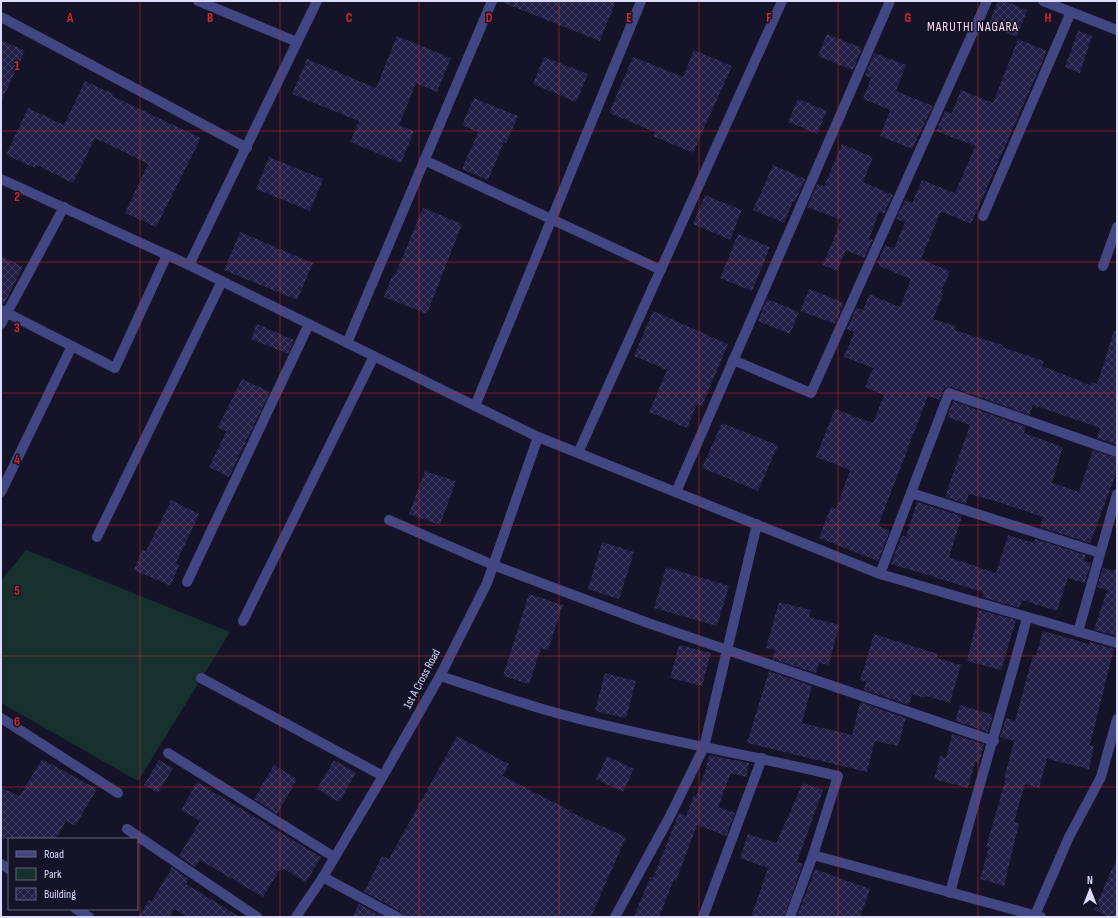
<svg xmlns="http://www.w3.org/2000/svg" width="1118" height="918" font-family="'Sofia Sans Condensed',sans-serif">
  <defs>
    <pattern id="building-cross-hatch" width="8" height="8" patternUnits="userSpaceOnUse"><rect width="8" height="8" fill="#232047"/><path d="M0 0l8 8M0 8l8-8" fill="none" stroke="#424062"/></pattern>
  </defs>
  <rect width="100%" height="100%" fill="#141328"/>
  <!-- green -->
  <path fill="#16312d" d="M26 550 230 632 138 781 1 703V581Z"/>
  <!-- building -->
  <g fill="url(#building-cross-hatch)">
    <path d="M499 1H616L600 41Z"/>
    <path d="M998 1H1005L1027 10 1017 37 988 25Z"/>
    <path d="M1078 31 1092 36 1080 73 1065 67Z"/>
    <path d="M827 34 862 48 853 70 818 56Z"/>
    <path d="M397 36 451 58 437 92 416 83 399 125 414 131 401 163 350 142 359 121 292 94 307 59 376 88Z"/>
    <path d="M1018 39 1047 51 971 224 943 212 940 213 921 259 950 271 941 293 943 294 933 319 955 326 954 330 1003 345 1002 347 1044 361 1042 366 1090 385 1091 382 1097 384 1114 331H1117V445L1097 438 1100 428 1033 405 1030 415 951 387 945 388 939 400 928 396 878 526 890 531 878 561 819 538 831 507 836 509 850 470 816 457 835 409 873 423 884 395 865 387 873 368 844 357 854 332 847 329 856 308 863 310 869 294 900 307 911 279 879 266 880 264 877 263 885 245 894 249 905 222 896 219 905 200 912 203 922 180 955 193 956 191 975 146 936 131 945 111 952 113 961 90 993 103Z"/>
    <path d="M1 40 25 51 1 102Z"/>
    <path d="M694 50 732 66 693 153 653 136 655 132 609 113 633 57 683 77Z"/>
    <path d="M874 53 906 65 896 91 933 106 912 149 880 136 890 110 863 99 871 78 865 75Z"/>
    <path d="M544 57 588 74 576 102 533 84Z"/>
    <path d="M85 81 113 94 112 96 201 138 156 227 125 213 148 164 124 152 95 138 73 183 36 165 35 168 6 155 28 108 64 125Z"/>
    <path d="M474 98 518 116 506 143 504 142 488 180 462 169 478 132 462 125Z"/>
    <path d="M798 99 827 111 817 134 788 122Z"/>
    <path d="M842 144 873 157 863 182 893 195 884 214 879 212 869 239 873 240 864 258 846 250 837 271 823 265 841 220 807 207 817 184 824 186Z"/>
    <path d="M269 157 323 179 310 211 256 189Z"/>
    <path d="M773 165 805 179 795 202 793 201 784 223 753 210Z"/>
    <path d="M705 195 742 210 730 240 693 224Z"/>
    <path d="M423 208 462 224 427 314 384 297 393 274 395 275Z"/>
    <path d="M240 232 313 263 297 300 224 270Z"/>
    <path d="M738 234 770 247 752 291 720 278Z"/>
    <path d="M1 256 23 267 4 304H1Z"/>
    <path d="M809 289 844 303 835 324 800 311Z"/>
    <path d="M767 299 799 312 790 334 758 321Z"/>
    <path d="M653 311 728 344 702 406 697 404 687 428 649 412 667 370 634 356Z"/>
    <path d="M257 324 294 340 288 354 251 339Z"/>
    <path d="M242 379 270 392 229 477 209 467 226 432 218 427Z"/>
    <path d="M953 401 1026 427 1024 433 1063 447 1052 483 1079 492 1093 450 1117 458V471L1090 543 1040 527 1043 517 998 502 969 494 966 504 945 497 970 425 947 417Z"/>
    <path d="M722 423 778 445 758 491 702 468Z"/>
    <path d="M425 471 456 481 440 525 409 514Z"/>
    <path d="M171 500 199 514 176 563 179 565 171 586 134 570 142 550 146 551Z"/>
    <path d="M917 502 962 516 949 557 996 573 1008 535 1034 543 1035 539 1086 555 1084 561 1091 563 1085 583 1068 578 1057 611 1022 600 1019 608 982 597 983 592 891 564 902 535 906 537Z"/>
    <path d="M602 542 634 552 619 599 588 589Z"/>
    <path d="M666 567 729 586 717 626 654 608Z"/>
    <path d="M1103 568 1114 571V569H1117V636L1094 630 1107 590 1097 587Z"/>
    <path d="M529 594 563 605 548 650 541 648 529 684 503 676Z"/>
    <path d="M779 602 811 610 809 617 839 625 829 665 819 663 816 673 773 659 775 650 766 648Z"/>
    <path d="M979 610 1016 620 1001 670 967 661Z"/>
    <path d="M1043 631 1089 644 1090 642 1114 649 1090 745 1094 746 1089 769 1047 759 1039 788 1025 784 1014 822 1019 823 1004 886 980 879 989 847H986L1006 778H1004L1014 741 1000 737 1006 718 1015 721 1033 655H1036Z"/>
    <path d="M874 634 938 654 937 658 961 665 950 703 926 696 925 698 912 694 909 705 864 690 866 681 860 680Z"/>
    <path d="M679 645 711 653 702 686 670 678Z"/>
    <path d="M769 671 812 686 802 723 852 735 860 702 906 718 898 746 875 741 867 772 747 743Z"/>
    <path d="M605 673 636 681 626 718 595 711Z"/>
    <path d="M960 705 993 715 988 732 955 721Z"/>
    <path d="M952 734 984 744 979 763 975 762 968 788 934 779 940 756 946 758Z"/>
    <path d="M457 736 509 764 503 776 571 811 570 812 626 837 591 917H403L400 911 364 892 382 856 389 859Z"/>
    <path d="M709 755 749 763 746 777 731 773 718 807 735 813 726 836 697 825 676 881 674 880 659 917H634L650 877 653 878 679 813 686 816 694 795 696 796 705 772Z"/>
    <path d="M607 756 634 769 623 792 596 779Z"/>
    <path d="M42 759 97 789 75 826 66 821 56 839H1V788L20 796Z"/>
    <path d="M159 760 173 768 158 793 144 785Z"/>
    <path d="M334 760 356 773 339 802 317 789Z"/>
    <path d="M274 765 297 779 277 814 254 799Z"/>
    <path d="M197 782 321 857 306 882 284 869 283 871 280 869 263 897 200 860 195 867 179 856 200 821 181 810Z"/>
    <path d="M803 783 823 790 797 862 803 864 784 917H751L768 868 740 858 748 834 776 843Z"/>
    <path d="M1117 858V917H1109L1094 910Z"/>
    <path d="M172 867 189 879 186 884 240 917H187L174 909 170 917H139L149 900 152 901Z"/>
    <path d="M815 869 870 889 860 917H797Z"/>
    <path d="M359 904 383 917H352Z"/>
  </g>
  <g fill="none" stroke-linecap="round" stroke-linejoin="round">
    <!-- minor -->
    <g stroke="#424783" stroke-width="10">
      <path d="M198 1 297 42"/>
      <path d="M1043 1 1117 30"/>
      <path d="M1 17 247 148"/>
      <path d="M424 160 661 270"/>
      <path d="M1 179 189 265 538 437 880 574 1117 643"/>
      <path d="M983 216 1071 12"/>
      <path d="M189 265 317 1"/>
      <path d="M1103 266 1117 227"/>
      <path d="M1 310 115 368 167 255"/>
      <path d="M1 324 64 207"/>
      <path d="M347 343 492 1"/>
      <path d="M733 360 811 393 987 1"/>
      <path d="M475 406 641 1"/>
      <path d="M578 453 782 1"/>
      <path d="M1 492 72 346"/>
      <path d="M676 492 890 1"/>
      <path d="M911 493 1100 553"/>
      <path d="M389 520 493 565 648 623 994 741"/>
      <path d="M97 537 222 281"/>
      <path d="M880 574 949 393 1117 452"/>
      <path d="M187 582 309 324"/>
      <path d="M243 621 374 356"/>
      <path d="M1078 632 1117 494"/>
      <path d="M440 676C481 689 522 704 564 715 654 739 747 754 838 776L813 855 790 917"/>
      <path d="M201 678 383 776"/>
      <path d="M1 718 118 793"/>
      <path d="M168 753 334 857"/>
      <path d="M127 829 257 917"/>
      <path d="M813 855 1041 917"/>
      <path d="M1 864 9 869"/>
      <path d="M323 877 397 917"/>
      <path d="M950 893C974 801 1002 710 1027 618"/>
      <path d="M76 909 89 917"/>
      <path d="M1035 915 1069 837 1101 777 1117 719"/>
      <path d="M296 917 323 877 383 776 440 676 487 583 538 437"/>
      <path d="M615 917 669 818 704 747 757 524"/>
      <path d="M703 917 762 758"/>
    </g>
  </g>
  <!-- grid -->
  <path fill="none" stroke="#d62828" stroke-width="1" stroke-opacity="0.55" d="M140 1V917M280 1V917M419 1V917M559 1V917M699 1V917M838 1V917M978 1V917M1 131H1117M1 262H1117M1 393H1117M1 525H1117M1 656H1117M1 787H1117"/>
  <g text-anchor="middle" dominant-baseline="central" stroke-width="3" stroke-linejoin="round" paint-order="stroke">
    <!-- street labels -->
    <g font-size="12" fill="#dcddfc" stroke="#141328">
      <text transform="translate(422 679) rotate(-62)">1st A Cross Road</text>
    </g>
    <!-- neighbourhood labels -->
    <g font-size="13" letter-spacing="1" fill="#fcdef5" stroke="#141328">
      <text x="973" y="27">MARUTHI NAGARA</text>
    </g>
  </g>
  <g font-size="13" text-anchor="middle" font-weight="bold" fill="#d62828" stroke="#141328" stroke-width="3" stroke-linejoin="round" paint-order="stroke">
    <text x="70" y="22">A</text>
    <text x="210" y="22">B</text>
    <text x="349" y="22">C</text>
    <text x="489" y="22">D</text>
    <text x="629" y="22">E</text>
    <text x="769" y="22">F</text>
    <text x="908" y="22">G</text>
    <text x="1048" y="22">H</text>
    <text x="17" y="70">1</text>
    <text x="17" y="201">2</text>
    <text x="17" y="332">3</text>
    <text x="17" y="464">4</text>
    <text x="17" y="595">5</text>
    <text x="17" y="726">6</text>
  </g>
  <!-- border -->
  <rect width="1118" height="918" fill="none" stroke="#dcddfc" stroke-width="4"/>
  <!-- legend -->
  <rect x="8" y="838" width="130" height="72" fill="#141328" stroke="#64647d"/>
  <rect x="16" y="851" width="20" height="6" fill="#424783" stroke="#64647d"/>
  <text x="44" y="858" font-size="12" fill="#dcddfc">Road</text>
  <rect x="16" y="868" width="20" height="12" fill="#16312d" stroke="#64647d"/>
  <text x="44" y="878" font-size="12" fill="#dcddfc">Park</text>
  <rect x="16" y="888" width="20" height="12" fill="url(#building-cross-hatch)" stroke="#64647d"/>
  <text x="44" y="898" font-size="12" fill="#dcddfc">Building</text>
  <!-- north arrow -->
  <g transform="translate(1090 890)" stroke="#141328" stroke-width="3" paint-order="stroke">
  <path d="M0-3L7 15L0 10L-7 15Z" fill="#dcddfc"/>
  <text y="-6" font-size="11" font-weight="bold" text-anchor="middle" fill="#dcddfc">N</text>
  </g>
</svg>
